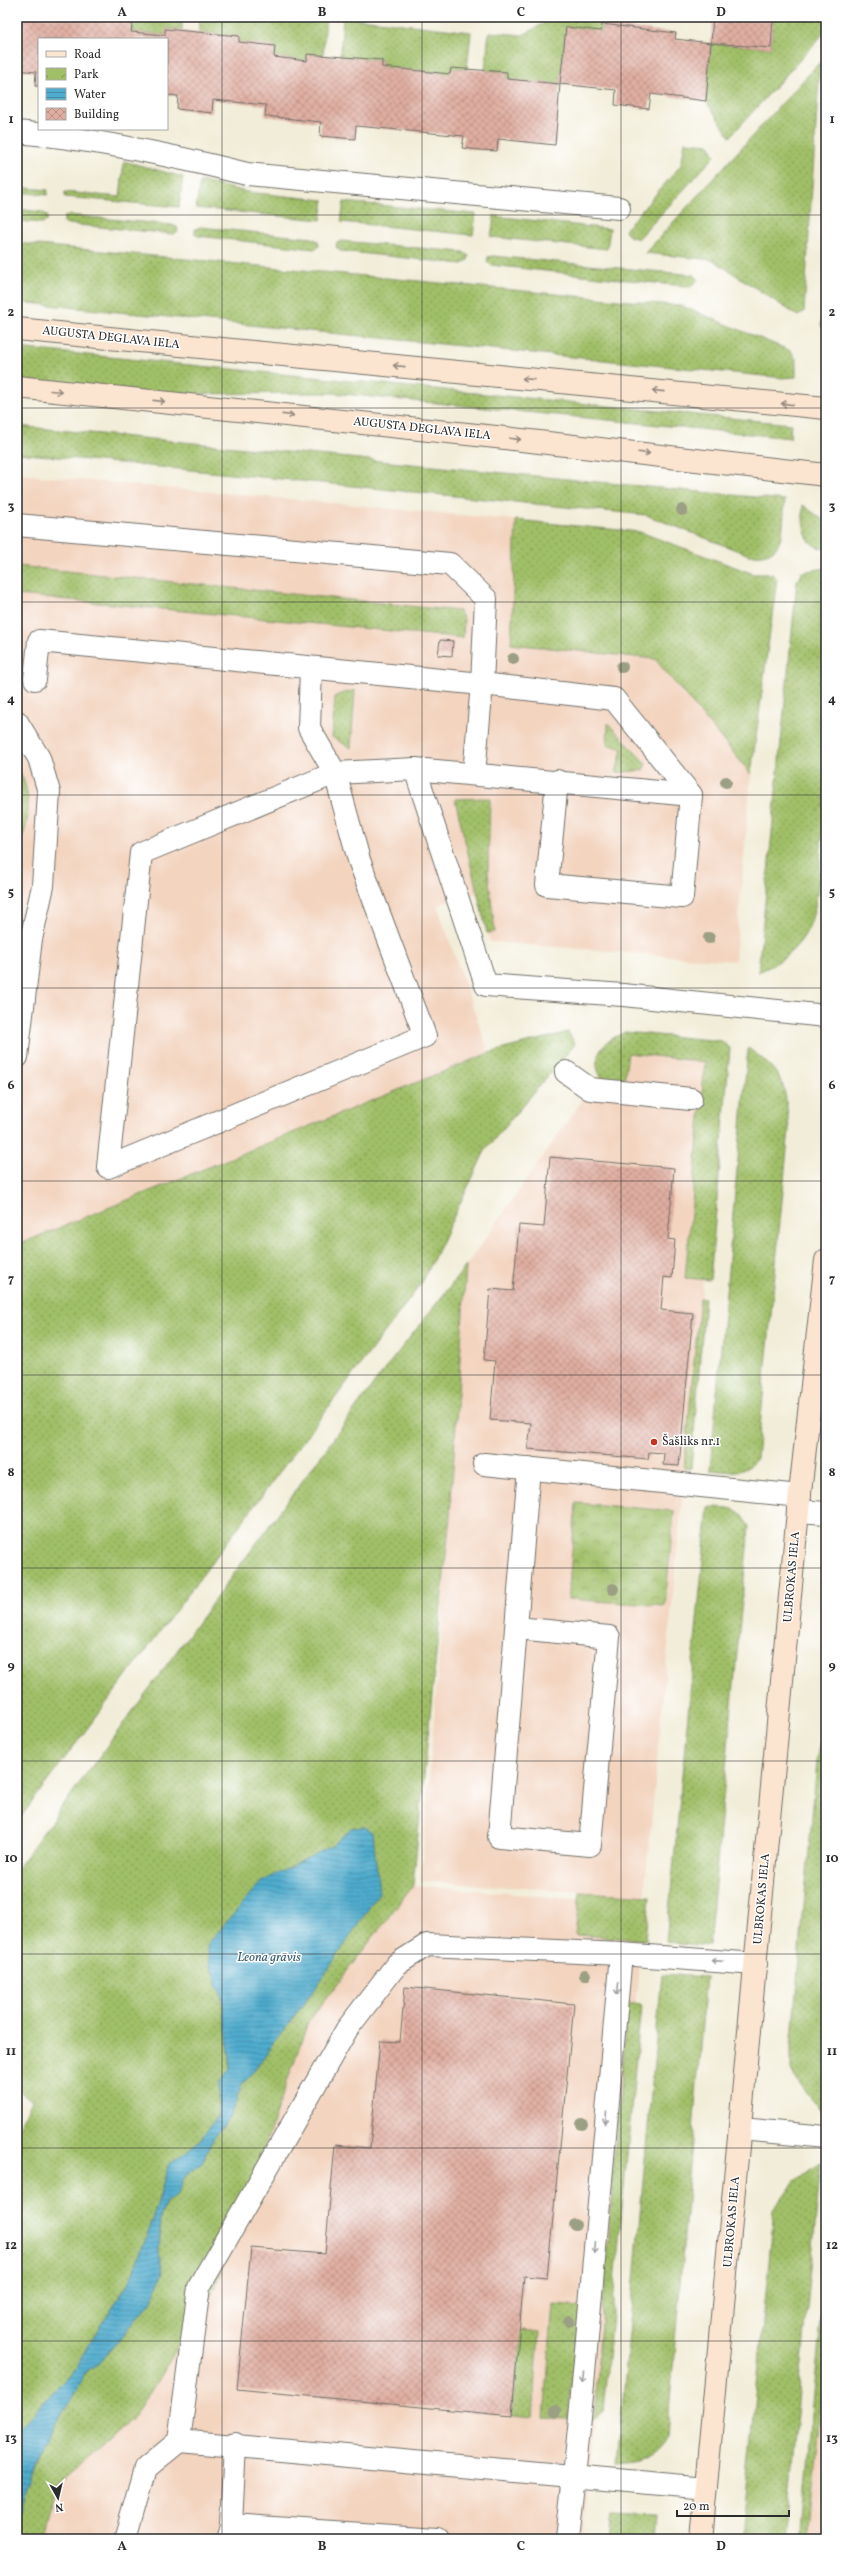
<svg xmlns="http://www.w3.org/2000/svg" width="843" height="2556" font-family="Vollkorn,serif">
  <defs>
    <pattern id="grass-dots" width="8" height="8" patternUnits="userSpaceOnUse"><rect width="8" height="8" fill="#a0bf67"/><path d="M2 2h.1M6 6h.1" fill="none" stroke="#839b55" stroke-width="1.8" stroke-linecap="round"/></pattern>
    <pattern id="park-crowns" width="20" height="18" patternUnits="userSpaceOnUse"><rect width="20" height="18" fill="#a0bf67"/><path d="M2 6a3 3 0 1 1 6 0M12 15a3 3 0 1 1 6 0" fill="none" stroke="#839b55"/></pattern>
    <pattern id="water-rules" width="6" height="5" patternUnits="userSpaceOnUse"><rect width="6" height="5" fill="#50acce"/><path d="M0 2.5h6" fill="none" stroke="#438ca7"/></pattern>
    <pattern id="building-cross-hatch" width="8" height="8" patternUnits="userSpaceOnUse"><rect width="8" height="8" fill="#e1afa2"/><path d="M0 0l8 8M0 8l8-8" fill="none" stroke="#b78f84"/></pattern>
  </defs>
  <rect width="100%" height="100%" fill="#fff"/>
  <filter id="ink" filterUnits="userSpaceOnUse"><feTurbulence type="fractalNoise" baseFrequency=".025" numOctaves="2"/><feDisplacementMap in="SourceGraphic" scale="8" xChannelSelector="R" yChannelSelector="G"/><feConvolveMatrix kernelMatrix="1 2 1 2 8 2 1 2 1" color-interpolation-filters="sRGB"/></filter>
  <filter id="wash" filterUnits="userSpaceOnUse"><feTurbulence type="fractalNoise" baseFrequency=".012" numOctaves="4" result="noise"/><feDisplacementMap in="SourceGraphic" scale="16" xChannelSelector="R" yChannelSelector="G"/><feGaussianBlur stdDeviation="0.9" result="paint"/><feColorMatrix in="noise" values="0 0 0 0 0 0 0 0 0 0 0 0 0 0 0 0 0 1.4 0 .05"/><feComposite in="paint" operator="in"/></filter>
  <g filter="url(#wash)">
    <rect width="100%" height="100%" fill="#f2edd8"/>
    <!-- built -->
    <g fill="#f3d4bf">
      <path d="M17 474 516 520 511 644 655 659 751 774 735 961 490 942 479 893 437 905 489 1053 17 1245Z"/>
      <path d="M624 1041 725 1052 644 1896 421 1881 450 1516 466 1266Z"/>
      <path d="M413 1885 645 1905 583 2539H43L57 2484 134 2418 216 2286 308 2022Z"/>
      <path d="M826 2352V2539H808Z"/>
    </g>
    <!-- grass -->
    <g fill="url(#grass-dots)" stroke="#667549">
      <path d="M97 17H182V30L166 29 165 35 131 32 132 21Z"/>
      <path d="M200 17H326L323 55 308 54 307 61 274 57 275 46 239 42V36L199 32Z"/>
      <path d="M343 17 471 32 467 69 451 68 450 74 382 67V60L340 57Z"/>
      <path d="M555 17H619L618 26 602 24 601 31 566 28 560 84 507 79V72L485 70 489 32 523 35Z"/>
      <path d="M773 17H826L825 32 730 137 706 101 711 43 771 48Z"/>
      <path d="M820 62 804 312 798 316 713 260 645 253Z"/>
      <path d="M685 142 709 144 715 156 638 239 629 236 625 230 681 165Z"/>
      <path d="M124 161 183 177 179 207 65 197V192L120 197Z"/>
      <path d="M200 181 247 192 324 200 321 220 196 208Z"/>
      <path d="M17 187 48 190 47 195 17 192Z"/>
      <path d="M344 202 476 214 473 235 341 222Z"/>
      <path d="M17 209 42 212 47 215V221L42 223 17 221Z"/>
      <path d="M68 215 172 225 177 227 178 232 173 234 68 224 64 222V217Z"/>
      <path d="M494 216 610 229 607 249 491 237Z"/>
      <path d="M200 227 312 238 318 241 319 246 314 249 198 236 195 234V229Z"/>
      <path d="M342 241 463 252 469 256 468 260 462 264 340 251 336 247 337 243Z"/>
      <path d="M17 243 682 306 791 351 796 359V377L784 378 17 302Z"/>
      <path d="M493 256 694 275 698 279 691 287 491 265 487 262 488 257Z"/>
      <path d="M826 266V330L821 326Z"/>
      <path d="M17 348 791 424 790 438 333 393 158 394 17 380Z"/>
      <path d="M17 426 785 500C782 528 787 560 749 555L646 515 17 453Z"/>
      <path d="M803 505 826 522V548C803 550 802 520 803 505Z"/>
      <path d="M516 520 640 532 754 574H772L777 579 751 774 655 659 511 644Z"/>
      <path d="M17 566 459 611 464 619 463 638 17 595Z"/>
      <path d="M826 568C826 660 830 754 821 847 819 873 819 902 809 927 799 949 779 964 758 972L797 581 802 572Z"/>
      <path d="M355 690 351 748 332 737 335 696Z"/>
      <path d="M608 723 646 764 643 770 616 773 622 749 607 744Z"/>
      <path d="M17 767C33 792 31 824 17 849Z"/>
      <path d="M490 798 488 872 495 932 487 933 455 799Z"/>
      <path d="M568 1032 575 1044 486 1149 423 1281 17 1822V1245L489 1053Z"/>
      <path d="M625 1032 722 1041 730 1048 710 1280 685 1278 705 1062 628 1053 624 1081 617 1086C597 1081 591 1063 603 1046 608 1040 617 1036 625 1032Z"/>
      <path d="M748 1048C786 1075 785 1084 789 1129L757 1458C746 1475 728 1472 710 1470Z"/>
      <path d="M466 1266 450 1516 413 1885 308 2022 216 2286 134 2418 57 2484 43 2539H17C17 2479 57 2424 85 2373L98 2364 152 2301 161 2272 159 2251 161 2216 166 2202 179 2193 184 2178 202 2162 213 2139 231 2116 241 2087 317 1986 351 1828 210 1966 221 1992 231 2067 219 2083 217 2118 199 2141 168 2166 154 2217 129 2283 88 2345 77 2367 17 2431V2130L32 2101 17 2088V1868L384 1370Z"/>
      <path d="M700 1298 705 1299 691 1469 684 1468Z"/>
      <path d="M708 1507C729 1508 740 1505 749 1527L709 1946 666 1942Z"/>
      <path d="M826 1716V2117L800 2086 791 2071V2048L817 1761Z"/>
      <path d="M580 1892 650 1896 646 1940 575 1935Z"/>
      <path d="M662 1974 706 1977 667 2437C652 2457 641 2462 617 2464Z"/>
      <path d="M627 2003 641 2005 603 2411 593 2420Z"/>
      <path d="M821 2163 785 2539H742L774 2210C786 2189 800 2175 821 2163Z"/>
      <path d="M826 2268V2352L808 2539H800Z"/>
      <path d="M553 2304 581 2306 568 2419 544 2418Z"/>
      <path d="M521 2330 539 2332 533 2418 512 2416Z"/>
      <path d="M610 2511 654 2513 652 2539H607Z"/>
    </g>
    <!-- park -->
    <path fill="url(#park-crowns)" stroke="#667549" d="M576 1503 674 1511 665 1606 568 1599Z"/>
    <!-- water -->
    <path fill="url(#water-rules)" stroke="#3e6c7c" d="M365 1827 373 1832 379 1893 317 1986 241 2087 231 2116 213 2139 202 2162 184 2178 179 2193 166 2202 161 2216 159 2251 162 2272 152 2301 98 2364 85 2373 34 2464 17 2523V2431L77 2367 88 2345 129 2283 154 2217 168 2166 199 2141 217 2118 219 2083 231 2067 221 1992 210 1966 207 1945 261 1882 333 1845 351 1828Z"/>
    <g id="blocks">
      <!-- building -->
      <g fill="url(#building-cross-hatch)">
        <path d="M17 17H97L133 21 131 32 165 35V29L239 36V42L275 46 274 57 307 61V54L382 60V67L450 74 451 68 507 72V79L560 84 555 145 498 139 497 151 480 150 462 148 464 136 356 126 355 139 320 136 321 122 265 116 266 105 213 100 212 113 177 109 178 96 167 95V39H39V86H35L36 72 17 70Z"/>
        <path d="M713 17H773L771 48 711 43Z"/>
        <path d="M602 24 676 33 675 39 711 43 706 101 651 94 649 109 615 105 616 90 560 84 566 27 601 31Z"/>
        <path d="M440 640 453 641 452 656 438 655Z"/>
        <path d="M550 1157 674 1168 668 1239 675 1240 672 1278 664 1277 661 1310 693 1313 679 1466 663 1465 664 1453 649 1452 648 1459 528 1449 531 1423 490 1420 495 1361 484 1360 490 1289 513 1291 519 1225 544 1227Z"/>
        <path d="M405 1987 574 2004 547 2278 524 2276 512 2416 237 2389 251 2248 325 2254 335 2145 370 2148 380 2041 400 2042Z"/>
      </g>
    </g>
  </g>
  <g filter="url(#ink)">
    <use href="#blocks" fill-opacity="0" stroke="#716f68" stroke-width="1"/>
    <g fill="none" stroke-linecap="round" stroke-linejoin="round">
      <defs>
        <g id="service">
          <path d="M17 525 450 564 486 599 482 684 614 699 691 795 682 897 547 885 557 781"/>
          <path d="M311 668 309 728 335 773 415 769 486 985 623 995 826 1016"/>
          <path d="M35 679 39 641 482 684 474 774"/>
          <path d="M17 722 39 758 49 792 43 886 31 939 17 1057"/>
          <path d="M415 769 691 795"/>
          <path d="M335 773 359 860 425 1036 108 1167 141 853Z"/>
          <path d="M566 1072 590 1089 691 1099"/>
          <path d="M484 1464 800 1496"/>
          <path d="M517 1628 609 1637 590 1845 499 1837 529 1468"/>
          <path d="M621 1954 427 1945 397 1964 347 2029 199 2287 179 2441 706 2488"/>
          <path d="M741 2129 826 2137"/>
          <path d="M231 2525 235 2444"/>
          <path d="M125 2539 145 2469 179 2441"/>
          <path d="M227 2539 231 2525 436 2539"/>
          <path d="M567 2539 579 2429 621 1954 756 1964"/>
        </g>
        <g id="minor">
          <path d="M17 132C95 139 171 155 247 174L619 208"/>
          <path d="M798 1511 826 1513"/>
        </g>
        <g id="secondary">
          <path d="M17 329 826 408"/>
          <path d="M17 387 496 437 826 475"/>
          <path d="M701 2539 798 1511 826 1260"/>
        </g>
      </defs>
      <!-- service casing -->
      <use href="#service" stroke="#716f68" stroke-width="24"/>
      <!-- minor casing -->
      <use href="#minor" stroke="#716f68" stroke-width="24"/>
      <!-- secondary casing -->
      <use href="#secondary" stroke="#716f68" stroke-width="24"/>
      <!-- service -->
      <use href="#service" stroke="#fff" stroke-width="22"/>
      <!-- minor -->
      <use href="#minor" stroke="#fff" stroke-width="22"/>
      <!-- secondary -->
      <use href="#secondary" stroke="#fce5d0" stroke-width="22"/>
    </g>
    <!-- trees -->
    <g fill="#9b9f84">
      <circle cx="682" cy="510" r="6"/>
      <circle cx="513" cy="659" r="6"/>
      <circle cx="622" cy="667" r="6"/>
      <circle cx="726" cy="782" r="6"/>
      <circle cx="709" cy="938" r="6"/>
      <circle cx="613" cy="1589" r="6"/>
      <circle cx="585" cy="1975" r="6"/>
      <circle cx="582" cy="2124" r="6"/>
      <circle cx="575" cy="2225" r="6"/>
      <circle cx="569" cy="2321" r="6"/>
      <circle cx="556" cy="2411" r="6"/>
    </g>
    <!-- one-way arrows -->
    <defs><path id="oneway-shaft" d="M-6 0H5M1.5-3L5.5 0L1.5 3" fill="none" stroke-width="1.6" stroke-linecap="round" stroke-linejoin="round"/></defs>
    <g stroke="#94887e">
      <use href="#oneway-shaft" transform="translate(399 366) rotate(-174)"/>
      <use href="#oneway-shaft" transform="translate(528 379) rotate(-174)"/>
      <use href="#oneway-shaft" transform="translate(56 391) rotate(5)"/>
      <use href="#oneway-shaft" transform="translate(658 391) rotate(-174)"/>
      <use href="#oneway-shaft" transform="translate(159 401) rotate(6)"/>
      <use href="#oneway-shaft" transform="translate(787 404) rotate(-174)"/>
      <use href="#oneway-shaft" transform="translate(288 415) rotate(6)"/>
      <use href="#oneway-shaft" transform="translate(515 439) rotate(7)"/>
      <use href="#oneway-shaft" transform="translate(644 453) rotate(7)"/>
    </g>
    <g stroke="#a0a0a0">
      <use href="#oneway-shaft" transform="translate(717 1961) rotate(-176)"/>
      <use href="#oneway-shaft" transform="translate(618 1989) rotate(95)"/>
      <use href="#oneway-shaft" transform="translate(606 2118) rotate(95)"/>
      <use href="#oneway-shaft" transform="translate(595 2248) rotate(95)"/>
      <use href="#oneway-shaft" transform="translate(583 2377) rotate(95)"/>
    </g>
  </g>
  <!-- grid -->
  <path fill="none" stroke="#2b2b2b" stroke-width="1" stroke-opacity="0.55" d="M222 17V2539M422 17V2539M621 17V2539M17 215H826M17 408H826M17 602H826M17 795H826M17 988H826M17 1181H826M17 1375H826M17 1568H826M17 1761H826M17 1954H826M17 2148H826M17 2341H826"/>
  <!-- markers -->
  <circle fill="#c8321e" stroke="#fff" stroke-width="1.5" cx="654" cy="1442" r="4"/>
  <g text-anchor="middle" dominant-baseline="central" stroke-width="3" stroke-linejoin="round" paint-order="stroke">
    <!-- street labels -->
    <g font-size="12" fill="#2b2b2b" stroke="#fff">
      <text transform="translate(111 338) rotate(6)">AUGUSTA DEGLAVA IELA</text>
      <text transform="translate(422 429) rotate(6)">AUGUSTA DEGLAVA IELA</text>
      <text transform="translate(792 1577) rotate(-85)">ULBROKAS IELA</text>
      <text transform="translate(762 1899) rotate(-85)">ULBROKAS IELA</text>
      <text transform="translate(732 2222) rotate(-85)">ULBROKAS IELA</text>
    </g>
    <!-- poi labels -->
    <g font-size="12" fill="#2b2b2b" stroke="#fff" text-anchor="start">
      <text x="662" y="1442">Šašliks nr.1</text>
    </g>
    <!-- water labels -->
    <g font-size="13" font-style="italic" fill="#3a5f6c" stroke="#fff">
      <text x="269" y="1958">Leona grāvis</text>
    </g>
  </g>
  <!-- margin -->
  <rect width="843" height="2556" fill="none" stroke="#fff" stroke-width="44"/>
  <!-- legend -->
  <rect x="38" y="38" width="130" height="92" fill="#ffffff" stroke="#aaaaaa"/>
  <rect x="46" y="51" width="20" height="6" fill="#fce5d0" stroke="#aaaaaa"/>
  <text x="74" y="58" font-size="12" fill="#2b2b2b">Road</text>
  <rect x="46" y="68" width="20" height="12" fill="url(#park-crowns)" stroke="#aaaaaa"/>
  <text x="74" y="78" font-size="12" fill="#2b2b2b">Park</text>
  <rect x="46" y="88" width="20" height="12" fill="url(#water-rules)" stroke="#aaaaaa"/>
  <text x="74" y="98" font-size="12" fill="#2b2b2b">Water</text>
  <rect x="46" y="108" width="20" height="12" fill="url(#building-cross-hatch)" stroke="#aaaaaa"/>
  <text x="74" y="118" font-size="12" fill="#2b2b2b">Building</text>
  <!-- north arrow -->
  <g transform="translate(58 2498) rotate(172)" stroke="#ffffff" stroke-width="3" paint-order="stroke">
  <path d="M0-3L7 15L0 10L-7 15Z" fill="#2b2b2b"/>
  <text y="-6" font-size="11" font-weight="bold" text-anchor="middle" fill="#2b2b2b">N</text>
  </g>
  <!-- scale -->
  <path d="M677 2510v6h112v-6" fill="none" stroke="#2b2b2b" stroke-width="2"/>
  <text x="683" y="2510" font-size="12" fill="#2b2b2b" stroke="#ffffff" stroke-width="3" paint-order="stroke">20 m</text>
  <rect x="22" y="22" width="799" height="2512" fill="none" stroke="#2b2b2b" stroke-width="1.5"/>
  <g font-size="13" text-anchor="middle" font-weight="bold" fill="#2b2b2b">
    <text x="122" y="16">A</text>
    <text x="322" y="16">B</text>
    <text x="521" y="16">C</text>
    <text x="721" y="16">D</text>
    <text x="11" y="123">1</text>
    <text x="832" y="123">1</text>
    <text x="11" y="316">2</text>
    <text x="832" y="316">2</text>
    <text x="11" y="510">3</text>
    <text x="832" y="510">3</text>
    <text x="11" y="703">4</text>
    <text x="832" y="703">4</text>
    <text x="11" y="896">5</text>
    <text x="832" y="896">5</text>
    <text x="11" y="1089">6</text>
    <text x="832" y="1089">6</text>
    <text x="11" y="1283">7</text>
    <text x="832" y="1283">7</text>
    <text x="11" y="1476">8</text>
    <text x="832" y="1476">8</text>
    <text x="11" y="1669">9</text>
    <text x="832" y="1669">9</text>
    <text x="11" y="1862">10</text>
    <text x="832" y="1862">10</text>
    <text x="11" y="2055">11</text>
    <text x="832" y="2055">11</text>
    <text x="11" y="2249">12</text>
    <text x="832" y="2249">12</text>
    <text x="11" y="2442">13</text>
    <text x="832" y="2442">13</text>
    <text x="122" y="2550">A</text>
    <text x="322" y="2550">B</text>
    <text x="521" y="2550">C</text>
    <text x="721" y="2550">D</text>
  </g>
</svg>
